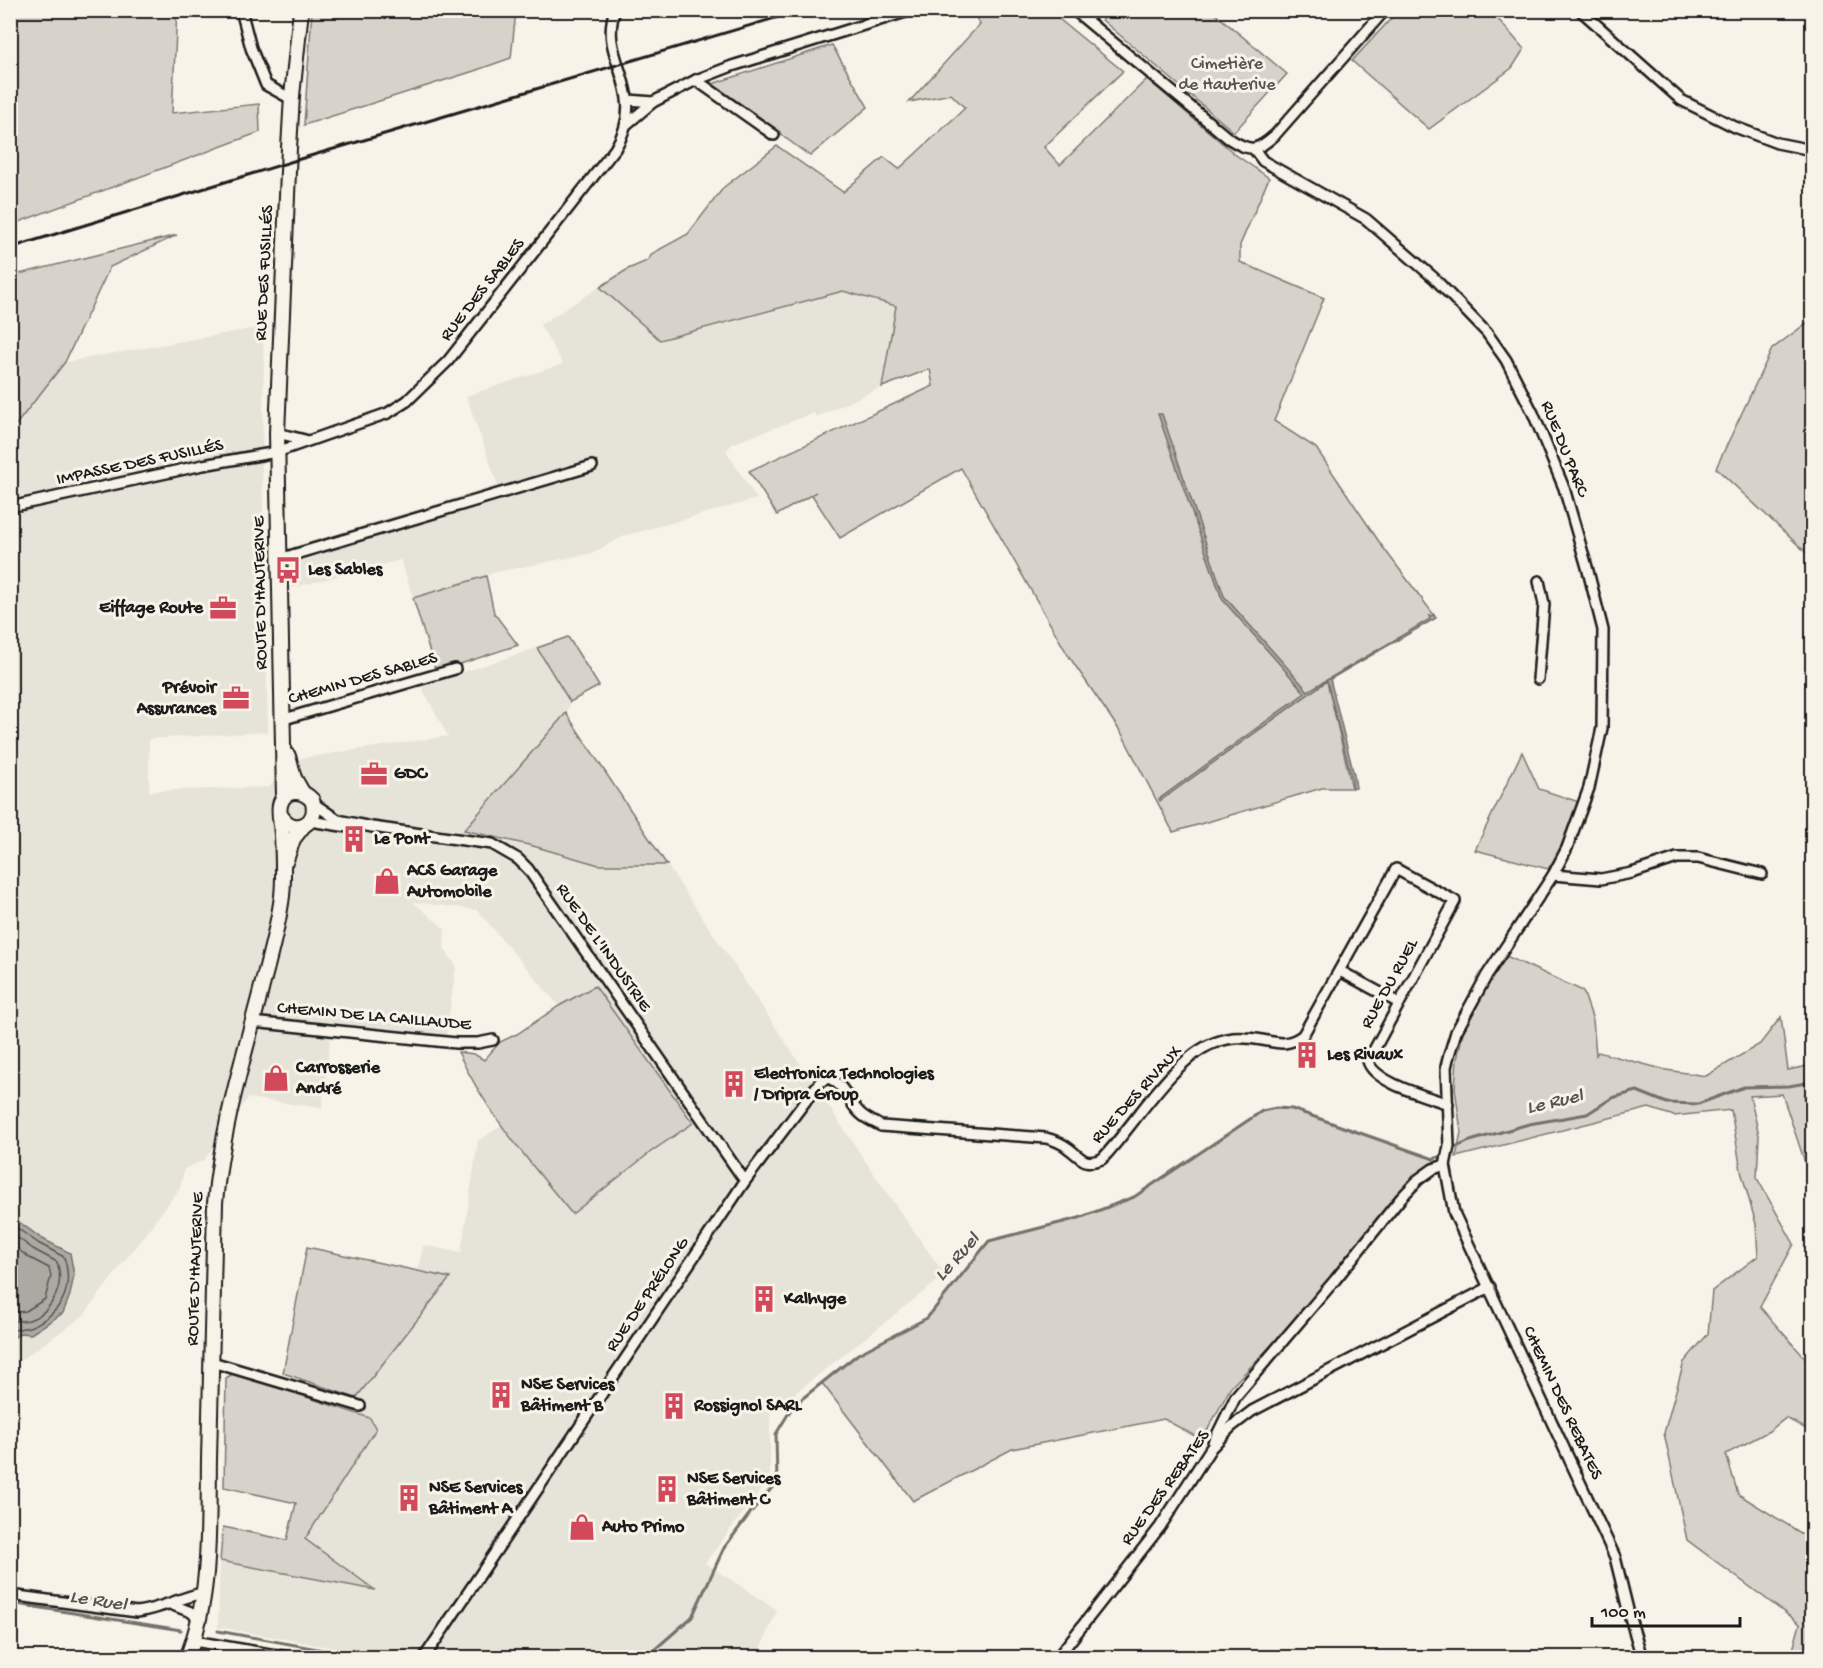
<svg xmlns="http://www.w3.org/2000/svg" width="1823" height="1668" font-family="'Gochi Hand',sans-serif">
  <rect width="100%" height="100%" fill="#f7f3e8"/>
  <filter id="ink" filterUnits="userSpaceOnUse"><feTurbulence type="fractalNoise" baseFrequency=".0167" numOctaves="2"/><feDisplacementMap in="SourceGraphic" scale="12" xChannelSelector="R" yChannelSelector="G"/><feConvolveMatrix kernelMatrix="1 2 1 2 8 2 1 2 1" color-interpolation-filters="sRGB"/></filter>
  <g filter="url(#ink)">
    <!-- built -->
    <g fill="#e6e3d9">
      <path d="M600 287 660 340 843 291 896 306 882 387 816 417 814 413 732 444 726 451 757 499 624 536 592 553 497 572 413 598 401 560 291 588 292 547 498 485 466 396 563 364 540 325Z"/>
      <path d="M262 327 264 359 262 466 268 732 149 739V791L269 787 295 759 448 736 421 686 537 648 570 702 566 713 465 830 533 846 599 865H667L882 1186 945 1275 770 1413V1477L705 1563 777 1610 757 1657H383L218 1627 220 1561 374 1589 305 1539 376 1430 370 1418 346 1410 449 1278 418 1271 423 1245 461 1253 478 1141 501 1126 572 1214 652 1151 693 1123 595 986 559 1006 477 910 413 902 445 929 444 948 456 966 446 1036 332 1025 322 1108 248 1098 204 1160 184 1169 180 1188 83 1316 11 1367 10 431 65 362Z"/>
    </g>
    <!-- green -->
    <g fill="#d7d3cb" stroke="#7a7874" stroke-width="1.5">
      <path d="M11 10 177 11 172 113 259 104 260 132 11 225Z"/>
      <path d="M312 11H516L511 58 474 71 304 125Z"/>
      <path d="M972 11H1049L1123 71 1044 147 1060 165 1147 79 1236 155 1269 178 1240 245V262L1324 298 1274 421 1316 448 1382 546 1434 615 1431 619 1327 681 1352 788H1322L1173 832 1122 734 1068 655 961 468 840 538 812 495 816 492 777 515 749 471 933 386 930 369 882 387 896 306 843 291 660 340 600 287 628 269 647 261 653 253 688 234 724 187 777 146 843 192 884 157 899 169 965 108 951 94 909 102 980 24Z"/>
      <path d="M1110 11H1212L1287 74 1234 132 1102 20Z"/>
      <path d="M1398 11H1491L1524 49 1512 68 1429 129 1352 61Z"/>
      <path d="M832 45 868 107 810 156 712 84Z"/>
      <path d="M177 235 110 267 65 362 11 431V276Z"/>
      <path d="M1812 319V558L1716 468 1772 349Z"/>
      <path d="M486 576 494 613 518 645 436 672 413 598Z"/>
      <path d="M568 637 599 686 570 702 537 648Z"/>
      <path d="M566 713 667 865H599L533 846 464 830Z"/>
      <path d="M1522 752 1539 789 1579 802 1558 854 1548 869 1475 850Z"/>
      <path d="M1504 955 1583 991 1593 1020 1596 1055 1598 1052 1666 1070 1706 1076 1760 1044 1781 1017 1788 1070 1812 1065V1093L1804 1095 1812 1123V1183L1782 1094 1750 1096 1759 1135 1757 1178 1794 1244 1760 1307 1812 1366V1432L1786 1418 1769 1431 1726 1454 1738 1494 1812 1540V1657H1791L1800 1624 1687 1540 1664 1433 1684 1362 1708 1334 1712 1291 1758 1256 1756 1224 1741 1171 1731 1110 1674 1116 1649 1108 1456 1157 1461 1132 1455 1088 1457 1059 1463 1032Z"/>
      <path d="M595 986 693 1123 652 1151 572 1214C530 1162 486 1113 458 1052L474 1054 484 1060 500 1042 517 1034 559 1006Z"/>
      <path d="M1276 1108 1292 1109 1434 1159 1433 1169 1304 1312 1231 1387 1202 1440 1164 1419 1012 1449 913 1501 822 1383 858 1354 927 1318 989 1241 1079 1218 1134 1197 1262 1111Z"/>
      <path d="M307 1247 450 1278 356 1398 283 1373Z"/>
      <path d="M234 1373 370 1418 376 1429 305 1539 375 1590 220 1561 223 1527 287 1540 296 1503 224 1487 226 1378Z"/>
    </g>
    <!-- water -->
    <g fill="#aca9a2" stroke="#72716c" stroke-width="1.5">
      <path d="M1158 414H1162L1224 596 1308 691 1430 619 1429 616 1434 615 1436 618 1330 679 1354 775 1356 788H1352V780L1327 681 1160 801 1159 799 1305 693 1222 599Z"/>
      <path d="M11 1216 41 1238 70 1253 74 1275 70 1295 63 1313 31 1334 20 1333 11 1340Z"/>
    </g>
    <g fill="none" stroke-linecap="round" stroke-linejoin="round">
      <!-- shore -->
      <g stroke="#565452" stroke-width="1.5">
        <path d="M10 1223 38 1243 64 1257C74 1289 62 1313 32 1326 24 1330 20 1326 10 1332"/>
        <path d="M10 1232 33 1249 57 1262C65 1285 53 1312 29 1320 22 1322 17 1319 10 1323"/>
        <path d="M10 1243 28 1257 49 1268 51 1276 45 1299 26 1311 10 1313"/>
      </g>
      <!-- stream -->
      <g stroke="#72716c" stroke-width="3">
        <path d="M1452 1149 1470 1141 1529 1124 1587 1114 1612 1098 1637 1091 1667 1103 1698 1104 1744 1087 1789 1086 1812 1082"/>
        <path d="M10 1603 181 1630"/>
        <path d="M218 1631 367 1658"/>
        <path d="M645 1658 692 1617 724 1548 751 1512 777 1482 776 1434 793 1406 858 1354 927 1318 989 1241 1079 1218 1134 1197 1262 1111 1276 1108 1292 1109 1434 1159 1444 1154"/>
      </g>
      <defs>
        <g id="minor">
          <path d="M241 10 251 48 266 85 286 96H292"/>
          <path d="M1074 10 1228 138C1250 152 1256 152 1275 135L1385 10"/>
          <path d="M1580 10 1681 100 1735 127 1777 143 1812 150"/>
          <path d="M696 80 774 135"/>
          <path d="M628 100 653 102"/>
          <path d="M627 124 653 102 696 80 732 66 912 10"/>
          <path d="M1254 149 1263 161 1366 219 1434 278 1487 333 1506 360 1533 413 1564 488 1587 567 1603 630 1602 728 1589 788 1567 848 1553 875 1487 975 1456 1032 1449 1055 1446 1067 1449 1146 1445 1165 1454 1213 1615 1557 1629 1614 1642 1658"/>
          <path d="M277 433 305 440"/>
          <path d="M10 507 203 465 277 452 388 413 407 401 448 361 615 149C651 90 597 60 615 10"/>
          <path d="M279 559 592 466"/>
          <path d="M1538 679 1544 604 1539 581"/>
          <path d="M281 720 455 669"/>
          <path d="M313 803 338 820 372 827 492 844 518 859 528 869 745 1181"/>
          <path d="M310 821 348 827"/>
          <path d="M1553 875 1601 879 1632 873 1677 858H1698L1762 874"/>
          <path d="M1340 971 1399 1003"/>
          <path d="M252 1022 456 1043H478L493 1040"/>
          <path d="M212 1362 360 1406"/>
          <path d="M1213 1443 1236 1396 1335 1280 1401 1198 1419 1179 1433 1169 1445 1165"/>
          <path d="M10 1595 137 1612C160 1609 180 1598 202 1593"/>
          <path d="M170 1604 191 1612 198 1618"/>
          <path d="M194 1641 294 1658"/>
          <path d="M424 1658 745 1181 820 1082 828 1078C844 1083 848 1102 860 1113 866 1119 874 1122 881 1126L1046 1138C1054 1140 1062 1143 1068 1148 1082 1158 1083 1166 1102 1159 1133 1127 1173 1058 1214 1043 1224 1039 1234 1037 1245 1038 1268 1038 1283 1051 1303 1035L1396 869 1455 901 1368 1061C1374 1083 1427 1096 1448 1104"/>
          <path d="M1057 1658 1160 1527 1211 1448 1231 1427 1252 1411 1490 1287"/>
        </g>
        <g id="secondary">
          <path d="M288 756 294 778 302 792"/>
          <path d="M284 797 277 433 289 148 292 96 301 10"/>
          <path d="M286 860 293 839 304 825"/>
          <path d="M187 1658C212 1596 208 1524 209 1459 211 1374 213 1289 215 1203 221 1132 242 1063 260 994 268 961 278 929 282 896 284 877 283 855 282 836 282 827 278 814 280 805 284 788 302 789 312 800 321 823 294 837 281 816"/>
        </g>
      </defs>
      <!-- minor casing -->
      <use href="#minor" stroke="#1c1c1c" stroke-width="14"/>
      <!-- secondary casing -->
      <use href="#secondary" stroke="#1c1c1c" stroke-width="18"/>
      <!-- minor -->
      <use href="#minor" stroke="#f7f3e8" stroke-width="9"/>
      <!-- secondary -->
      <use href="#secondary" stroke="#f7f3e8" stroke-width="14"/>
      <!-- rail -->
      <path stroke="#1c1c1c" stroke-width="3" d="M10 248 300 159 802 10"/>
    </g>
  </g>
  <!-- icons -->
  <defs>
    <symbol id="bus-bare" viewBox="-9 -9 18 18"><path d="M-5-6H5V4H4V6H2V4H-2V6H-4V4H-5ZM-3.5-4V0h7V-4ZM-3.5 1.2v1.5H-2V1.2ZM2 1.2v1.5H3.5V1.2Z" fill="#d1495b" stroke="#f7f3e8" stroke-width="2.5" paint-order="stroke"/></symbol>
    <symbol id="office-bare" viewBox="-9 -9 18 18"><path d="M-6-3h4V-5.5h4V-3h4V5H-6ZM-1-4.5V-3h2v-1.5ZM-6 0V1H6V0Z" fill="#d1495b" stroke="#f7f3e8" stroke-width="2.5" paint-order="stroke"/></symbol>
    <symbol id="building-bare" viewBox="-9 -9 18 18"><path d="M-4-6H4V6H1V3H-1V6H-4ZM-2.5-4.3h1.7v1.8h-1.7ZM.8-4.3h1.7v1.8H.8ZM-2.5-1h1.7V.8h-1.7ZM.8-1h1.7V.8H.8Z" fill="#d1495b" stroke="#f7f3e8" stroke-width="2.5" paint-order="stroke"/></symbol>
    <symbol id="shop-bare" viewBox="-9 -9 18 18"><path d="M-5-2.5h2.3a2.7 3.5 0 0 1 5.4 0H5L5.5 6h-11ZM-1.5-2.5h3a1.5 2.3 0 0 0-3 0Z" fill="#d1495b" stroke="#f7f3e8" stroke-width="2.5" paint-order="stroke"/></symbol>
  </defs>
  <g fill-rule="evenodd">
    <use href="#bus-bare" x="269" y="551" width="38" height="38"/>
    <use href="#office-bare" x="204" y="589" width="38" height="38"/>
    <use href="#office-bare" x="217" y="679" width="38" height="38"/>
    <use href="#office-bare" x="355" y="755" width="38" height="38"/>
    <use href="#building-bare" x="335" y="820" width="38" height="38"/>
    <use href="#shop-bare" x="368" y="862" width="38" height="38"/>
    <use href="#building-bare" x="1288" y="1036" width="38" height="38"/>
    <use href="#shop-bare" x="257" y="1059" width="38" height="38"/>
    <use href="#building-bare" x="715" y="1065" width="38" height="38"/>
    <use href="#building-bare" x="745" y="1280" width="38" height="38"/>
    <use href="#building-bare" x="482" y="1376" width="38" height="38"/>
    <use href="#building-bare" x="655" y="1387" width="38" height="38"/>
    <use href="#building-bare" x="648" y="1470" width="38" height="38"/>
    <use href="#building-bare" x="390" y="1479" width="38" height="38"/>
    <use href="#shop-bare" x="563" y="1508" width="38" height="38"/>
  </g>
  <g text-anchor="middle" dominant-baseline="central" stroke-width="6" stroke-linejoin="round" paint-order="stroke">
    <!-- park labels -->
    <g font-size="18" fill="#545351" stroke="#f7f3e8">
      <text x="1227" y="64">Cimetière<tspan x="1227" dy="21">de Hauterive</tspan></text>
    </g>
    <!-- street labels -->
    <g font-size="18" fill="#1c1c1c" stroke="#f7f3e8">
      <text transform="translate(265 273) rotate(-87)">RUE DES FUSILLÉS</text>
      <text transform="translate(483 290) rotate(-52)">RUE DES SABLES</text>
      <text transform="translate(1564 449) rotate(68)">RUE DU PARC</text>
      <text transform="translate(140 463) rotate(-12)">IMPASSE DES FUSILLÉS</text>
      <text transform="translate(261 593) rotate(-91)">ROUTE D'HAUTERIVE</text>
      <text transform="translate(363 679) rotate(-16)">CHEMIN DES SABLES</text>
      <text transform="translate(603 948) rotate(55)">RUE DE L'INDUSTRIE</text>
      <text transform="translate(1390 984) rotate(-61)">RUE DU RUEL</text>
      <text transform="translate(374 1017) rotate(5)">CHEMIN DE LA CAILLAUDE</text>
      <text transform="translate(1137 1095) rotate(-48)">RUE DES RIVAUX</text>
      <text transform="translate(196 1269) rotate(-88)">ROUTE D'HAUTERIVE</text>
      <text transform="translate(648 1295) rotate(-56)">RUE DE PRÉLONG</text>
      <text transform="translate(1562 1403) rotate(65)">CHEMIN DES REBATES</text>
      <text transform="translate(1166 1488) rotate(-54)">RUE DES REBATES</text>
    </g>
    <!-- poi labels -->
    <g font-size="18" font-weight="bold" fill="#1c1c1c" stroke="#f7f3e8" text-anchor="start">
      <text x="308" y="570">Les Sables</text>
      <text x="203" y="608" text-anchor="end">Eiffage Route</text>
      <text x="216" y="688" text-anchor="end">Prévoir<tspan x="216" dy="21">Assurances</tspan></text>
      <text x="394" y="774">GDC</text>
      <text x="374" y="839">Le Pont</text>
      <text x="407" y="871">ACS Garage<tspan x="407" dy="21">Automobile</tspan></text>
      <text x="1327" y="1055">Les Rivaux</text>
      <text x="296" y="1068">Carrosserie<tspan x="296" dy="21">André</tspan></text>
      <text x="754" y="1074">Electronica Technologies<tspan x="754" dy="21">/ Dripra Group</tspan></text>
      <text x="784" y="1299">Kalhyge</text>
      <text x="521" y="1385">NSE Services<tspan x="521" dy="21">Bâtiment B</tspan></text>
      <text x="694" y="1406">Rossignol SARL</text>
      <text x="687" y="1479">NSE Services<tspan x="687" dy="21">Bâtiment C</tspan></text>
      <text x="429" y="1488">NSE Services<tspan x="429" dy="21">Bâtiment A</tspan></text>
      <text x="602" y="1527">Auto Primo</text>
    </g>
    <!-- water labels -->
    <g font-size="20" font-style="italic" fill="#565452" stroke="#f7f3e8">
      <text transform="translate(1555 1103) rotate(-13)">Le Ruel</text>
      <text transform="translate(958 1258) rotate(-48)">Le Ruel</text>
      <text transform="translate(98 1602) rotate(9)">Le Ruel</text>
    </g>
  </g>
  <!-- margin -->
  <rect width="1823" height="1668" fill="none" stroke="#f7f3e8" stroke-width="36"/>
  <rect x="18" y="18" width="1787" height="1632" fill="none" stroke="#1c1c1c" stroke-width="2" filter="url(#ink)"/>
  <!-- scale -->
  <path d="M1592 1617v9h148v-9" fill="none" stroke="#1c1c1c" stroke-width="3"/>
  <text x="1601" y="1617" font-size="18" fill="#1c1c1c" stroke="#f7f3e8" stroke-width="4.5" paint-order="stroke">100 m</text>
</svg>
